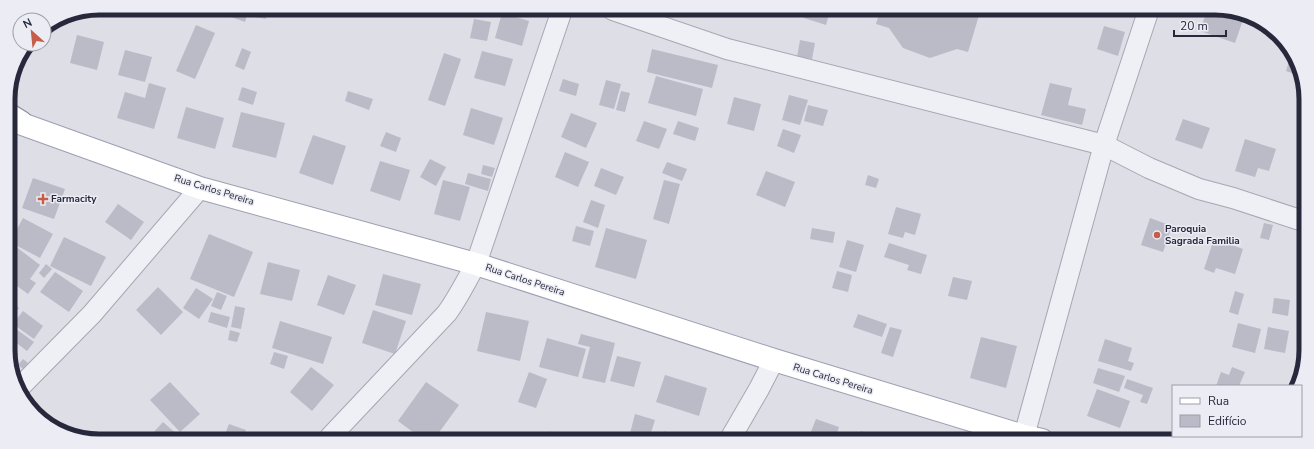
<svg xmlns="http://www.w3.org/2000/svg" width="1314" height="449" font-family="'Nunito Sans',sans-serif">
  <rect width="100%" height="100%" fill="#dddee6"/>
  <!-- building -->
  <g fill="#bbbbc8">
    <path d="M230 9H249L245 22 228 16Z"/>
    <path d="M256 9H268L266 19 254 17Z"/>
    <path d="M806 11H830L826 25 804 18Z"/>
    <path d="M880 11 946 12H980L968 52 957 49 930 58 903 48 889 28 876 24Z"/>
    <path d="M1109 12H1123L1121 16Z"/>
    <path d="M502 13 529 21 522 46 495 38Z"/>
    <path d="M1206 13 1245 14 1235 43 1200 31Z"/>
    <path d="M474 19 491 22 487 41 470 38Z"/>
    <path d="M54 21 52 28 45 27Z"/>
    <path d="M196 25 215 33 195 79 176 71Z"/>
    <path d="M1104 26 1125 32 1118 56 1097 49Z"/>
    <path d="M77 35 104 42 97 70 70 63Z"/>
    <path d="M800 40 815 43 812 59 797 57Z"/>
    <path d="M242 48 251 52 244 70 235 66Z"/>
    <path d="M652 49 718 65 712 88 647 72Z"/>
    <path d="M125 50 152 57 145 82 118 75Z"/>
    <path d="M482 51 513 59 505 86 474 78Z"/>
    <path d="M444 53 461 59 445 106 428 100Z"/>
    <path d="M1291 55 1300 76 1286 71Z"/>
    <path d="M656 76 703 89 696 116 648 103Z"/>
    <path d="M563 79 579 84 576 96 559 91Z"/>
    <path d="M606 80 621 84 614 109 599 105Z"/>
    <path d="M149 83 166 88 154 129 117 118 125 92 145 98Z"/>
    <path d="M1050 83 1072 88 1068 105 1086 109 1082 125 1041 115Z"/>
    <path d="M242 87 257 92 253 105 238 100Z"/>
    <path d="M348 91 373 99 369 110 345 101Z"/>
    <path d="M621 91 630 93 625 112 616 110Z"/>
    <path d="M789 95 808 100 800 125 782 120Z"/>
    <path d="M734 97 761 104 754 131 727 124Z"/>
    <path d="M808 105 828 110 823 126 804 121Z"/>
    <path d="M186 107 224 118 215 149 177 138Z"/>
    <path d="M471 108 503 118 494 145 463 135Z"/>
    <path d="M241 112 285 123 276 158 232 147Z"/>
    <path d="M571 113 597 123 586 148 561 137Z"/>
    <path d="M1183 119 1210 128 1202 149 1175 140Z"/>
    <path d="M644 121 667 129 659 149 636 141Z"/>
    <path d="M678 121 699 128 695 141 673 134Z"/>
    <path d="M783 129 801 135 794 153 777 146Z"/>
    <path d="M386 132 401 138 396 152 380 146Z"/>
    <path d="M313 135 346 146 333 185 299 173Z"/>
    <path d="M1245 139 1276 149 1269 171 1258 168 1255 177 1235 171Z"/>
    <path d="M565 152 589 162 578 187 555 177Z"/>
    <path d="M430 159 446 167 436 186 420 177Z"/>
    <path d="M380 161 410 170 400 201 370 191Z"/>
    <path d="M667 162 687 169 682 181 662 173Z"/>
    <path d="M483 165 495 168 492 177 481 174Z"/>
    <path d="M601 168 624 177 616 195 594 186Z"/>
    <path d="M766 171 795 182 785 207 756 195Z"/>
    <path d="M468 173 491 179 488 191 465 184Z"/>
    <path d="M868 175 879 179 876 188 865 185Z"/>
    <path d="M33 178 65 189 54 219 22 208Z"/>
    <path d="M443 180 470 187 460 221 434 214Z"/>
    <path d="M664 180 680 184 669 224 653 219Z"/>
    <path d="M591 200 605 205 598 228 583 222Z"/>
    <path d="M118 204 144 222 131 240 105 222Z"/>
    <path d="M896 207 921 214 915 235 905 232 903 238 888 234Z"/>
    <path d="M23 218 53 234 40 258 10 242Z"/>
    <path d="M1150 218 1172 226 1163 252 1141 245Z"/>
    <path d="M1264 223 1273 225 1269 240 1260 238Z"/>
    <path d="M576 226 594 231 590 246 572 241Z"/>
    <path d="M606 228 647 240 636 279 595 267Z"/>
    <path d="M812 228 835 232 833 243 810 239Z"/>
    <path d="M209 234 253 252 234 297 190 279Z"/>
    <path d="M64 237 106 257 91 286 50 266Z"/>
    <path d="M1214 239 1243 249 1235 274 1216 268 1214 273 1204 269Z"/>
    <path d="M847 240 864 245 856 272 839 267Z"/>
    <path d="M889 243 927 255 921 274 907 270 909 265 884 257Z"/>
    <path d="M15 246 40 265 30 279 36 283 28 294 9 280V254Z"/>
    <path d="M268 262 300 270 292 301 260 294Z"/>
    <path d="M46 264 52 269 44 278 39 273Z"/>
    <path d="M837 271 852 275 848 292 832 288Z"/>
    <path d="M55 272 83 291 69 312 40 292Z"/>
    <path d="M383 274 421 284 412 315 375 305Z"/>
    <path d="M328 275 356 285 344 315 317 305Z"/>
    <path d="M953 277 972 281 967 300 948 296Z"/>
    <path d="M158 287 183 312 161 335 136 310Z"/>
    <path d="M196 288 213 299 199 319 183 308Z"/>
    <path d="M1235 291 1244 294 1238 315 1229 312Z"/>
    <path d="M217 292 227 296 221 310 211 306Z"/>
    <path d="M1274 298 1290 300 1288 316 1272 313Z"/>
    <path d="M11 302 19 308 9 320V303Z"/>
    <path d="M235 306 245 308 241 329 231 327Z"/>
    <path d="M373 310 406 321 395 354 362 343Z"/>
    <path d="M23 311 43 326 34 339 13 324Z"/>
    <path d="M211 312 230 317 227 328 208 322Z"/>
    <path d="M486 312 529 321 520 361 477 351Z"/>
    <path d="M858 314 887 324 882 337 853 327Z"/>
    <path d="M280 321 332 337 323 364 272 348Z"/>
    <path d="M1238 323 1261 329 1255 353 1232 347Z"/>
    <path d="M9 324 34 342 27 351 10 338Z"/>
    <path d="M890 327 902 330 893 357 881 353Z"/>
    <path d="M1268 327 1289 331 1285 353 1264 349Z"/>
    <path d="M230 330 240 333 237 342 228 340Z"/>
    <path d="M581 334 615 343 605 383 582 378 590 347 578 344Z"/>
    <path d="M981 337 1017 346 1006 388 970 378Z"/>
    <path d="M547 338 586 349 578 377 539 367Z"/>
    <path d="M1105 339 1132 348 1128 361 1134 363 1131 371 1098 361Z"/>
    <path d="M274 352 288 356 284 369 270 364Z"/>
    <path d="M617 356 641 362 634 387 610 381Z"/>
    <path d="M23 359 28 363 23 369 18 365Z"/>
    <path d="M311 367 334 385 312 411 290 392Z"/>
    <path d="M1232 367 1245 372 1239 386H1216L1221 372 1229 375Z"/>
    <path d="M1098 368 1125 376 1119 392 1093 383Z"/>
    <path d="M529 372 547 379 536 408 518 402Z"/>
    <path d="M1299 372 1301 373V379L1296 386H1294Z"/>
    <path d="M665 375 707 388 699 416 656 402Z"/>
    <path d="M1127 379 1153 388 1147 404 1140 402 1143 395 1124 388Z"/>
    <path d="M170 382 200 414 180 432 150 400Z"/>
    <path d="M426 382 459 405 435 438H421L398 421Z"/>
    <path d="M1097 389 1130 401 1120 428 1087 416Z"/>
    <path d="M635 414 655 420 649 439 635 438 629 437Z"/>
    <path d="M816 419 839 427 835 439H808Z"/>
    <path d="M163 422 180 437H153L151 435Z"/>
    <path d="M229 424 246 430 243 437H233L225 434Z"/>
    <path d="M550 431 556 438H543Z"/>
    <path d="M664 431 676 439H659Z"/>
    <path d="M861 431 872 436 871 439H857Z"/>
    <path d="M374 432 380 437H369Z"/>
    <path d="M282 433 288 437H279Z"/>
  </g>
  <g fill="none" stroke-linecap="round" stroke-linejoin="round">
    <defs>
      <g id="minor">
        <path d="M613 10 727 49 1104 145 1149 168 1199 189 1233 198 1303 221"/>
        <path d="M19 388 92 314 200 188"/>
        <path d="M1024 436 1104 145 1148 12"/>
        <path d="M330 437 447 313C458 298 466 281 476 264L562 10"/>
        <path d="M730 439 759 389 774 360"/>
      </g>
      <path id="major" d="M8 119 200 188 476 264 774 360 1024 436 1042 440"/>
      <path id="highway" d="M8 114 21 122"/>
    </defs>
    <!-- minor casing -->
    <use href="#minor" stroke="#a6a7b3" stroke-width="22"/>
    <!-- major casing -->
    <use href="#major" stroke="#9d9fb1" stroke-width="24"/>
    <!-- highway casing -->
    <use href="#highway" stroke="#85879c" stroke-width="24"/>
    <!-- minor -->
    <use href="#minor" stroke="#eff0f5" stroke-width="20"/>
    <!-- major -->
    <use href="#major" stroke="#fff" stroke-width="22"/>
    <!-- highway -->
    <use href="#highway" stroke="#fff" stroke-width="22"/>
  </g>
  <!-- markers -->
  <g fill="#c65d48" stroke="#ecedf4" stroke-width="1.5">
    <path d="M41 193h4v4h4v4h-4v4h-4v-4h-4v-4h4z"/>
    <circle cx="1157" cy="235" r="4"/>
  </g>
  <g text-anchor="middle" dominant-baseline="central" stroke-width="3" stroke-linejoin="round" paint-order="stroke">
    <!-- street labels -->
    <g font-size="10" fill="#27283c" stroke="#ecedf4">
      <text transform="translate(214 190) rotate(17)">Rua Carlos Pereira</text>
      <text transform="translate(525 280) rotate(18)">Rua Carlos Pereira</text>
      <text transform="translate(833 379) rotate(17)">Rua Carlos Pereira</text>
    </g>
    <!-- poi labels -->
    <g font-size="10" font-weight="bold" fill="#27283c" stroke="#ecedf4" text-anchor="start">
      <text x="51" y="199">Farmacity</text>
      <text x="1165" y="229">Paroquia<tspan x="1165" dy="12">Sagrada Familia</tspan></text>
    </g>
  </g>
  <!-- crop -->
  <path d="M0 0H1314V449H0ZM99 15H1215A84 84 0 0 1 1299 99V350A84 84 0 0 1 1215 434H99A84 84 0 0 1 15 350V99A84 84 0 0 1 99 15Z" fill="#ecedf4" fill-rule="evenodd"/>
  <path fill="none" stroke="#27283c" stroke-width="5" d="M99 15H1215A84 84 0 0 1 1299 99V350A84 84 0 0 1 1215 434H99A84 84 0 0 1 15 350V99A84 84 0 0 1 99 15Z"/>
  <!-- legend -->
  <rect x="1172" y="385" width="130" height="52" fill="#ecedf4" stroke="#9d9eaa"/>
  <rect x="1180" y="398" width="20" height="6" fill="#ffffff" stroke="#9d9eaa"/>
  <text x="1208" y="405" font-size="12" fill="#27283c">Rua</text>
  <rect x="1180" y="415" width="20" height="12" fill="#bbbbc8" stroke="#9d9eaa"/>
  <text x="1208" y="425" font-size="12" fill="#27283c">Edifício</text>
  <!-- north arrow -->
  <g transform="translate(32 32) rotate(333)"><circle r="19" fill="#ecedf4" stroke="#9d9eaa"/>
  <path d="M0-3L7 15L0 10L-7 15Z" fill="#c65d48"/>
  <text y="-6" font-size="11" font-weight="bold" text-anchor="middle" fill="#27283c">N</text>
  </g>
  <!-- scale -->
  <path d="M1174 30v6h52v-6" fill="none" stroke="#27283c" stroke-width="2"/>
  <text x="1180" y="30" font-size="12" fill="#27283c" stroke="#ecedf4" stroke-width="3" paint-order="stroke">20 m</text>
</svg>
